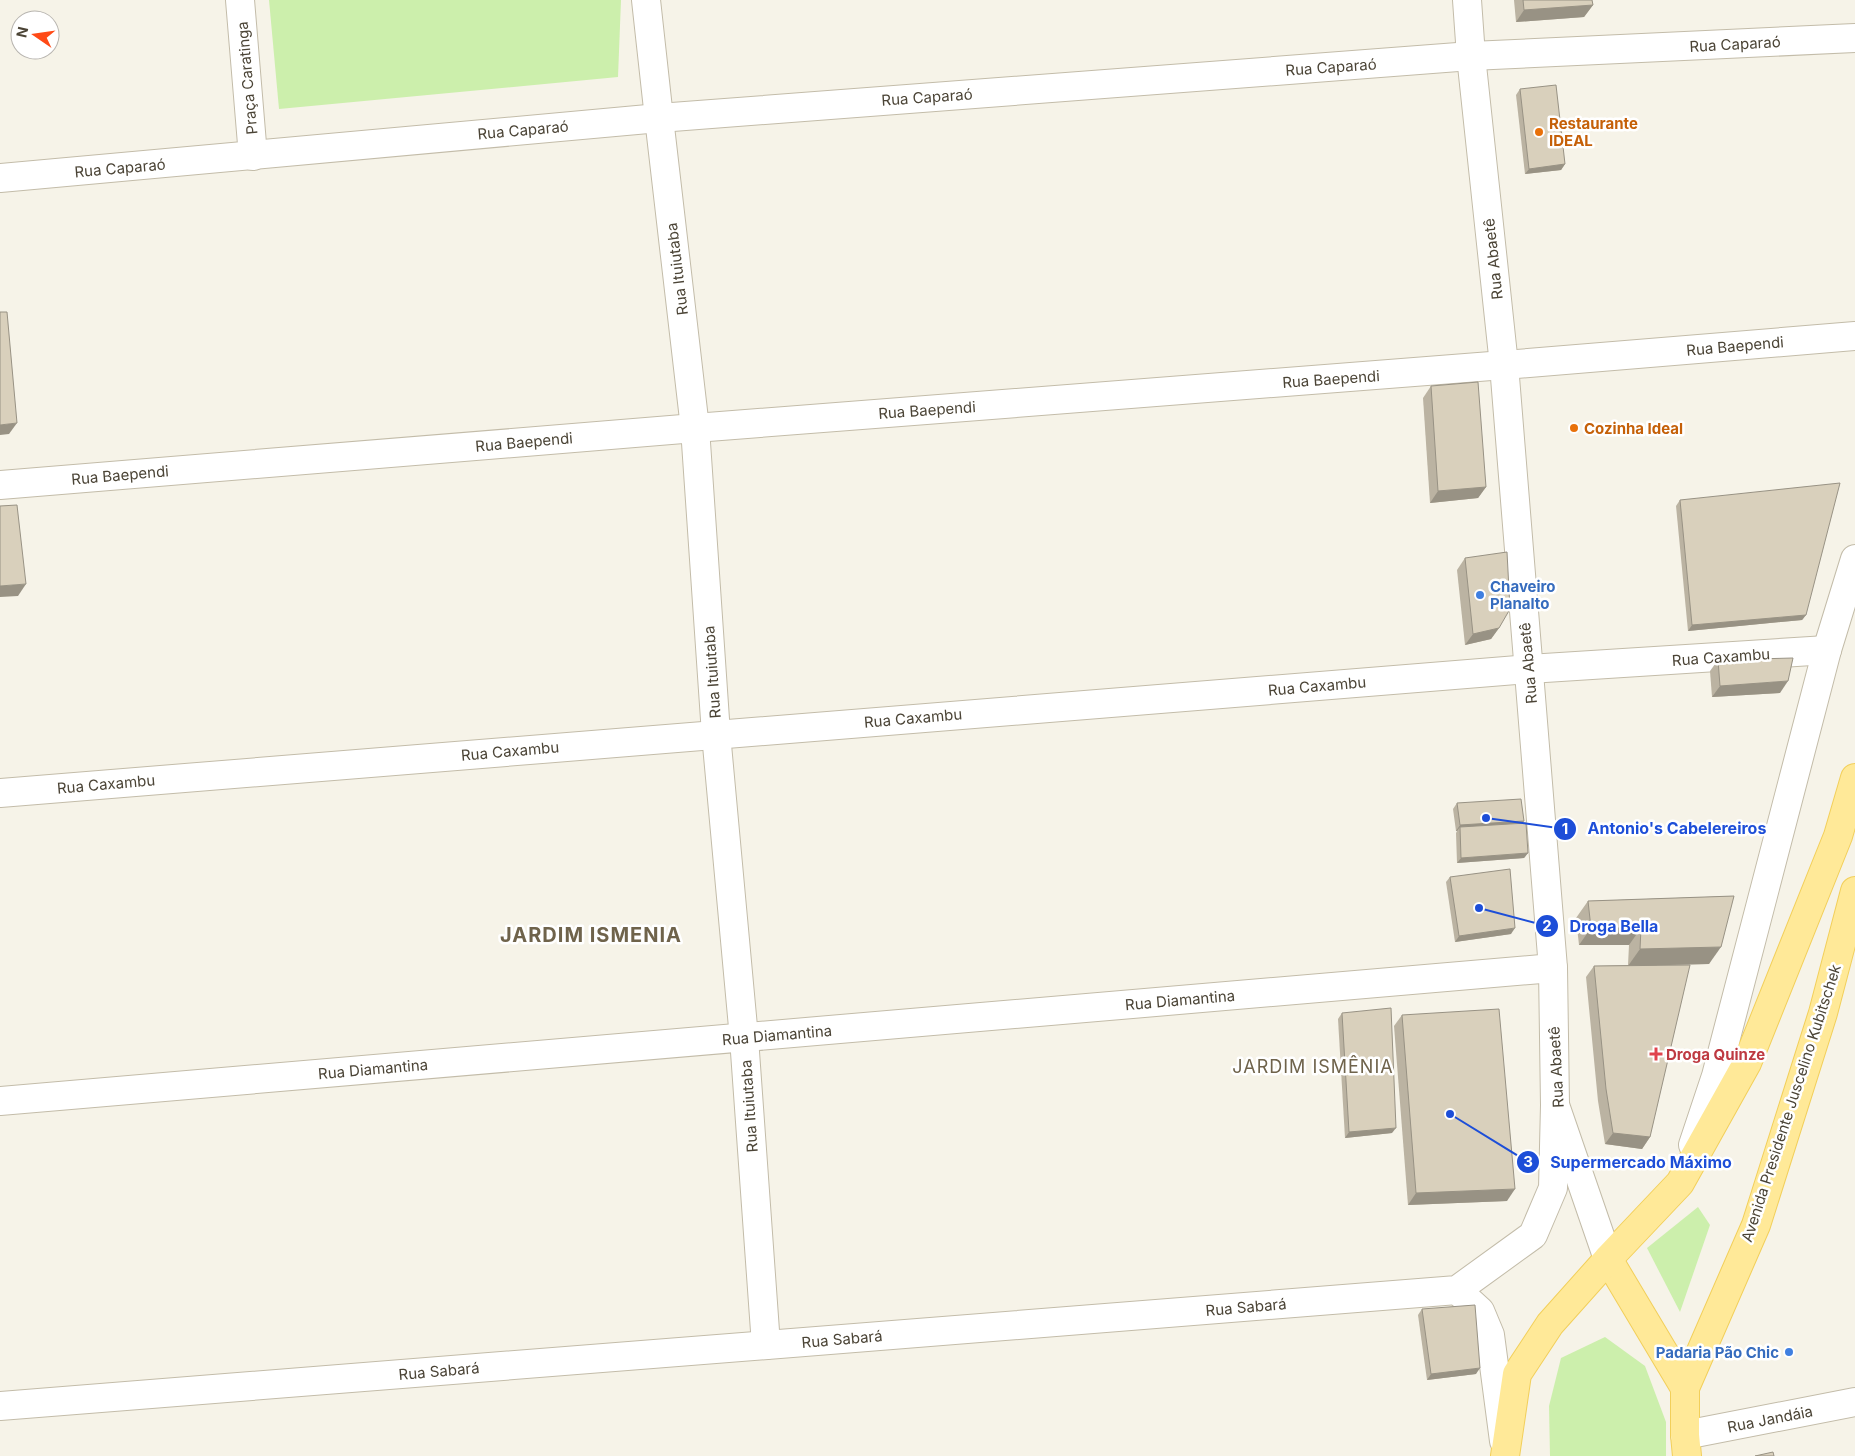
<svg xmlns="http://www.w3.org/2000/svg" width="1855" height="1456" font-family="Inter,sans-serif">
  <rect width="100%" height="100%" fill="#f6f3e8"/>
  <!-- green -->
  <g fill="#ccefac">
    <path d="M269 0H621L618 77 279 109Z"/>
    <path d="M1698 1207 1710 1225 1680 1312 1647 1248Z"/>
    <path d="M1605 1337 1645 1366 1666 1422V1456H1550L1549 1406 1561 1358Z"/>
  </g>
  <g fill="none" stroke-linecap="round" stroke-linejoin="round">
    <defs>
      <path id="pedestrian" d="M659 118 695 428 716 734 744 1038 766 1345"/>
      <g id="minor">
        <path d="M240 0 253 156"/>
        <path d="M646 0 659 118"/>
        <path d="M1467 0 1471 56 1504 365 1553 968 1555 1105 1608 1259"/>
        <path d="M0 178 659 118 1471 56 1855 38"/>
        <path d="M0 485 695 428 1504 365 1855 336"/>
        <path d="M0 793 1529 669 1827 650"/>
        <path d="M0 1101 1553 968"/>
        <path d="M1693 1145 1716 1076 1827 650 1855 559"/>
        <path d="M1457 1290 1480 1311 1490 1335 1504 1441"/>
        <path d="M0 1406 1457 1290 1533 1235 1553 1188 1555 1105"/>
        <path d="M1685 1435 1855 1402"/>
      </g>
      <g id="primary">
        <path d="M1608 1259 1685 1388"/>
        <path d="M1505 1456 1517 1374 1550 1324 1608 1259 1680 1183 1747 1063 1838 836 1855 778"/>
        <path d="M1687 1456 1685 1435V1388L1756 1225 1823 1013 1855 891"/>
      </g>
    </defs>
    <!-- pedestrian casing -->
    <use href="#pedestrian" stroke="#c3bca9" stroke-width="30"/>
    <!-- minor casing -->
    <use href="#minor" stroke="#c3bca9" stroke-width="30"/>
    <!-- primary casing -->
    <use href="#primary" stroke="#f2cf5a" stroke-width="30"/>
    <!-- pedestrian -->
    <use href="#pedestrian" stroke="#fff" stroke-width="28"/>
    <!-- minor -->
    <use href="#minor" stroke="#fff" stroke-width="28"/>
    <!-- primary -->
    <use href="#primary" stroke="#ffe998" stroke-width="28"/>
  </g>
  <!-- wall -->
  <g fill="#bbb3a2">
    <path d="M1514 0H1592L1593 5 1584 17 1516 22Z"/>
    <path d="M1520 89 1565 164 1561 170 1525 174 1516 95Z"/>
    <path d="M1431 386 1486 487 1478 498 1430 503 1423 398Z"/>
    <path d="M1680 500 1806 615 1802 620 1688 631 1676 506Z"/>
    <path d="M1465 558 1499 628 1491 639 1465 645 1457 570Z"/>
    <path d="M1718 660 1780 693 1712 697 1710 671Z"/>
    <path d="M1457 803 1522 823 1528 853 1524 858 1457 863 1456 833 1457 831H1456L1453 809Z"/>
    <path d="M1450 877 1511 934 1455 942 1446 882Z"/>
    <path d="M1734 896 1709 964 1657 965 1650 1137 1642 1149 1605 1144 1598 1101 1586 977 1594 966 1628 965 1629 945H1579L1576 918 1588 901Z"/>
    <path d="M1342 1013 1392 1133 1345 1138 1338 1019Z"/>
    <path d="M1402 1015 1507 1201 1408 1205 1394 1026Z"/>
    <path d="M1422 1309 1476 1374 1427 1380 1418 1315Z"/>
  </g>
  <!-- shaded-wall -->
  <g fill="#989284">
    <path d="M1593 5 1584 17 1516 22 1524 10Z"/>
    <path d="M1565 164 1561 170 1525 174 1529 169Z"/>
    <path d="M17 423 9 434 0 435V425Z"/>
    <path d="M1486 487 1478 498 1430 503 1438 491Z"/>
    <path d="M26 584 18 596 0 597V586Z"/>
    <path d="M1806 615 1802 620 1688 631 1692 625Z"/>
    <path d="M1499 628 1491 639 1465 645 1473 634Z"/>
    <path d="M1788 681 1780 693 1712 697 1720 686Z"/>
    <path d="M1524 821 1520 827H1460L1457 831H1456L1460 825Z"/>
    <path d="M1528 853 1524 858 1457 863 1461 858Z"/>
    <path d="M1515 928 1511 934 1455 942 1459 936Z"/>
    <path d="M1591 928H1641L1629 945H1579Z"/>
    <path d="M1721 947 1709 964 1628 966 1640 949Z"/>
    <path d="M1396 1128 1392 1133 1345 1138 1349 1132Z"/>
    <path d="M1613 1133 1650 1137 1642 1149 1605 1144Z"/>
    <path d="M1515 1189 1507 1201 1408 1205 1416 1193Z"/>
    <path d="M1480 1368 1476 1374 1427 1380 1431 1374Z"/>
  </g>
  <!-- building -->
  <g fill="#d9d0bc" stroke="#989284">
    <path d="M1523 0H1592L1593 5 1524 10Z"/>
    <path d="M1556 85 1565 164 1529 169 1520 89Z"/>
    <path d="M0 312H7L17 423 0 425Z"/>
    <path d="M1478 382 1486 487 1438 491 1431 386Z"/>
    <path d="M1840 483 1806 615 1692 625 1680 500Z"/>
    <path d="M17 505 26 584 0 586V506Z"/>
    <path d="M1507 552 1510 609 1499 628 1473 634 1465 558Z"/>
    <path d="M1793 658 1788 681 1720 686 1718 660Z"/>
    <path d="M1521 799 1524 821 1460 825 1457 803Z"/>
    <path d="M1526 823 1528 853 1461 858 1460 827Z"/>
    <path d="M1510 869 1515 928 1459 936 1450 877Z"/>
    <path d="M1734 896 1721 947 1640 949 1641 928H1591L1588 901Z"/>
    <path d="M1690 965 1650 1137 1613 1133 1606 1089 1594 966Z"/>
    <path d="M1391 1008 1396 1128 1349 1132 1342 1013Z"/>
    <path d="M1499 1009 1515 1189 1416 1193 1402 1015Z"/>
    <path d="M1475 1305 1480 1368 1431 1374 1422 1309Z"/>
    <path d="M1773 1452 1774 1456H1755Z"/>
  </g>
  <!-- markers -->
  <g fill="#e8710a" stroke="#fff" stroke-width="2">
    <circle cx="1539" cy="132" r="5"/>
    <circle cx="1574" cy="428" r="5"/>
  </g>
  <g fill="#3f7fe0" stroke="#fff" stroke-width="2">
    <circle cx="1480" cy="595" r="5"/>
    <circle cx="1789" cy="1352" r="5"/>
  </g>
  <path fill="#e0444e" stroke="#fff" stroke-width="2" d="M1653.5 1046.5h5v5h5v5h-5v5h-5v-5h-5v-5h5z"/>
  <g text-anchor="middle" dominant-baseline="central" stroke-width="5" stroke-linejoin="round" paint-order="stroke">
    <!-- street labels -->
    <g font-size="15" fill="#4b4436" stroke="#fff">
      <text transform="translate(1735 44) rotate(-3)">Rua Caparaó</text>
      <text transform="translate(1331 67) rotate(-4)">Rua Caparaó</text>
      <text transform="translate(247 78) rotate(-95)">Praça Caratinga</text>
      <text transform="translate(927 97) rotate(-4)">Rua Caparaó</text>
      <text transform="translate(523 130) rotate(-5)">Rua Caparaó</text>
      <text transform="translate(120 168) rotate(-5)">Rua Caparaó</text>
      <text transform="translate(1493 259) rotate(-96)">Rua Abaetê</text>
      <text transform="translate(677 269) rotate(-97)">Rua Ituiutaba</text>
      <text transform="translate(1735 346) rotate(-5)">Rua Baependi</text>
      <text transform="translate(1331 379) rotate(-4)">Rua Baependi</text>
      <text transform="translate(927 410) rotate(-4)">Rua Baependi</text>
      <text transform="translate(524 442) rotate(-5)">Rua Baependi</text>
      <text transform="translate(120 475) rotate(-5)">Rua Baependi</text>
      <text transform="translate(1721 657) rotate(-4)">Rua Caxambu</text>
      <text transform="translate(1528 663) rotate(-95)">Rua Abaetê</text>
      <text transform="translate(712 672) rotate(-94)">Rua Ituiutaba</text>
      <text transform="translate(1317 686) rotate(-5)">Rua Caxambu</text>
      <text transform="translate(913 718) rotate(-5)">Rua Caxambu</text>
      <text transform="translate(510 751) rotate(-5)">Rua Caxambu</text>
      <text transform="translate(106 784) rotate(-5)">Rua Caxambu</text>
      <text transform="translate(1180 1000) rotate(-5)">Rua Diamantina</text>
      <text transform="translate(777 1035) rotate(-5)">Rua Diamantina</text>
      <text transform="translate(1556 1067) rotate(-93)">Rua Abaetê</text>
      <text transform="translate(373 1069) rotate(-5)">Rua Diamantina</text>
      <text transform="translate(1791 1103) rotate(-72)">Avenida Presidente Juscelino Kubitschek</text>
      <text transform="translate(749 1106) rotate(-94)">Rua Ituiutaba</text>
      <text transform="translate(1246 1307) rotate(-5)">Rua Sabará</text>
      <text transform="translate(842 1339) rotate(-5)">Rua Sabará</text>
      <text transform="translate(439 1371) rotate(-5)">Rua Sabará</text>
      <text transform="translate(1770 1419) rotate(-11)">Rua Jandáia</text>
    </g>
    <!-- food labels -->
    <g font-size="15" font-weight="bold" fill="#c56008" stroke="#fff" text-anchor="start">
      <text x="1549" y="123">Restaurante<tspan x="1549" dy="17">IDEAL</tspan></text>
      <text x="1584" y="428">Cozinha Ideal</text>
    </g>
    <!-- shop labels -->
    <g font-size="15" font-weight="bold" fill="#366cbe" stroke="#fff" text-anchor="start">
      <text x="1490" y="586">Chaveiro<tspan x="1490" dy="17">Planalto</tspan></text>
      <text x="1779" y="1352" text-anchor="end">Padaria Pão Chic</text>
    </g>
    <!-- health labels -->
    <g font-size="15" font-weight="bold" fill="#be3a42" stroke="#fff" text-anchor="start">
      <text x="1666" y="1054">Droga Quinze</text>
    </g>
    <!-- quarter labels -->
    <g font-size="18" letter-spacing="1" fill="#6f634b" stroke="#fff">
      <text x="1313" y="1066">JARDIM ISMÊNIA</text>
    </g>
    <!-- district labels -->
    <g font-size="20" font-weight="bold" letter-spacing="1" fill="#6f634b" stroke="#fff">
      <text x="591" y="935">JARDIM ISMENIA</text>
    </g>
  </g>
  <!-- callouts -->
  <path fill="none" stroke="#1d4ed8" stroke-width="2" d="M1486 818L1565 829M1479 908L1547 926M1450 1114L1528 1162"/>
  <g fill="#1d4ed8" stroke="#fff" stroke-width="2">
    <circle cx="1486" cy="818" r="5"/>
    <circle cx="1479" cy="908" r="5"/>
    <circle cx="1450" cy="1114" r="5"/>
    <circle cx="1565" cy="829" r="12"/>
    <circle cx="1547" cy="926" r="12"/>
    <circle cx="1528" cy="1162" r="12"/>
  </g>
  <g font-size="15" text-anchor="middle" font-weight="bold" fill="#fff">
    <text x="1565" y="834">1</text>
    <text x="1547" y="931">2</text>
    <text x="1528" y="1167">3</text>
  </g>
  <g font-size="16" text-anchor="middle" font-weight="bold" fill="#1d4ed8" stroke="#fff" stroke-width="5" stroke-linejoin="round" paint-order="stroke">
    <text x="1677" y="834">Antonio's Cabelereiros</text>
    <text x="1614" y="932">Droga Bella</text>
    <text x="1641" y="1168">Supermercado Máximo</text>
  </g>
  <!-- north arrow -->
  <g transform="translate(35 35) rotate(283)"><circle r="24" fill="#ffffff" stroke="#b7b4af"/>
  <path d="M0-4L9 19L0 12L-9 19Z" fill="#ff4a16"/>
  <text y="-8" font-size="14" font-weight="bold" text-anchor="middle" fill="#4b4436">N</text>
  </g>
</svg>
